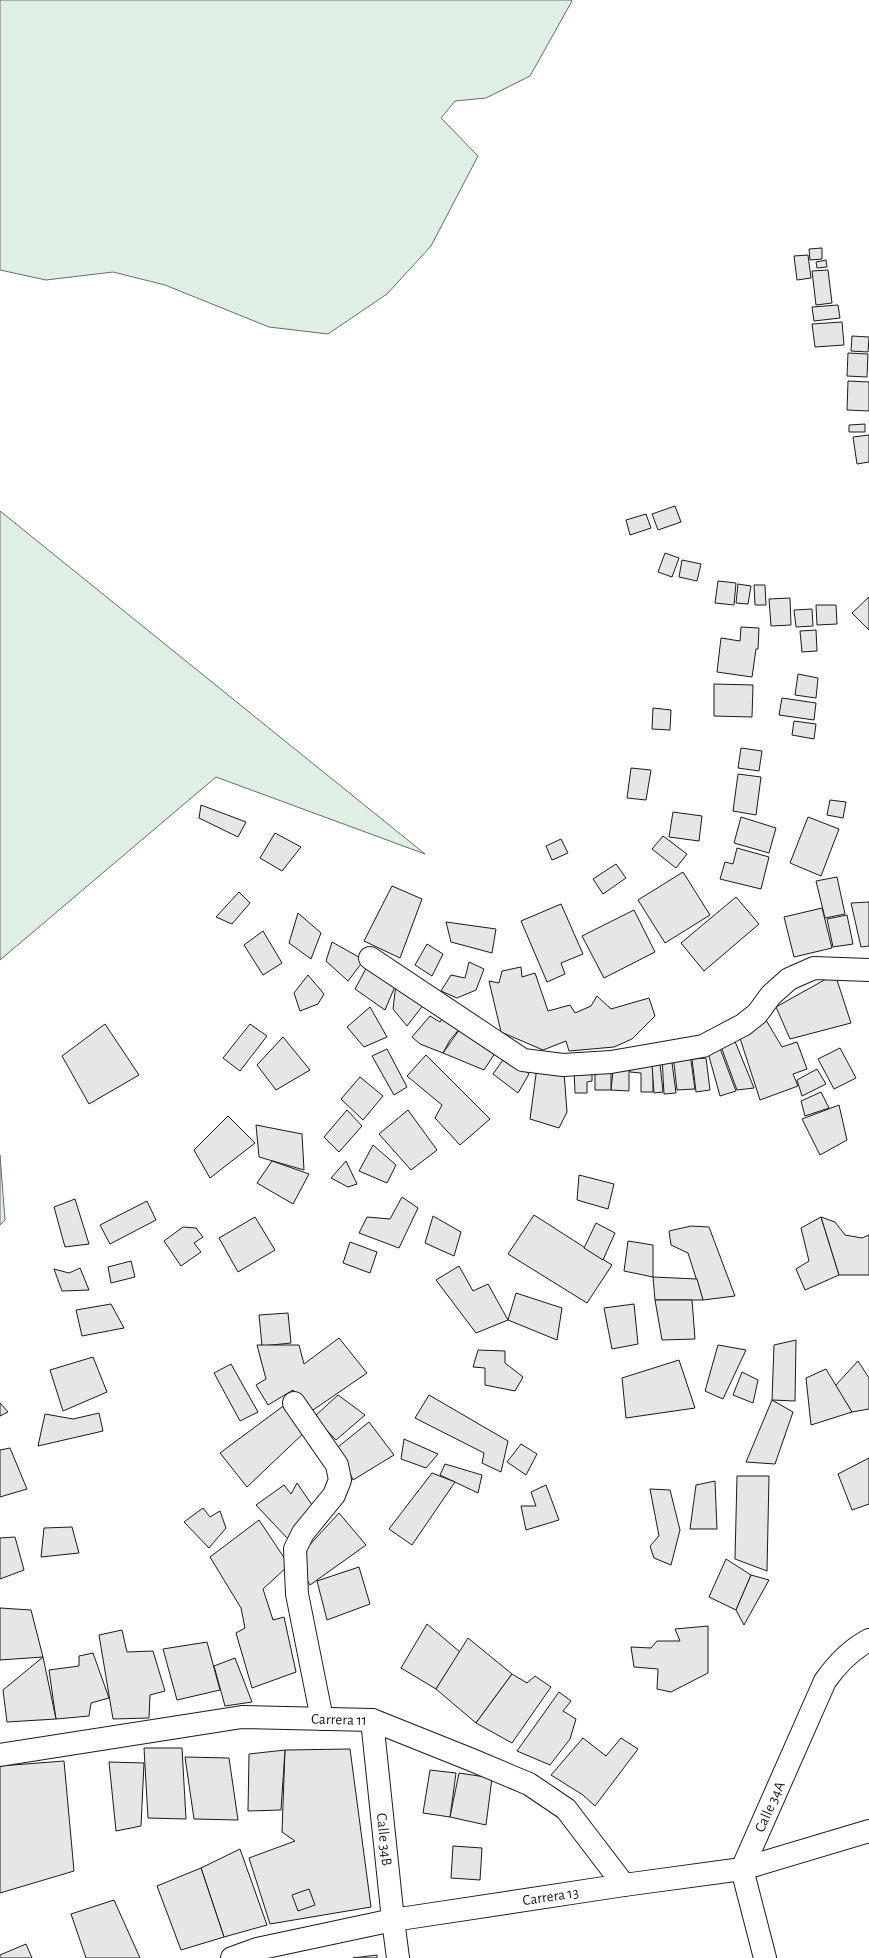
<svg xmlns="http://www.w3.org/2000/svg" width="869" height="1958" font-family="'Alegreya Sans',sans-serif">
  <rect width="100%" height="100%" fill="#fff"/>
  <!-- green -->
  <g fill="#e0efe3" stroke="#6a6a6a">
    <path d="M0 0H571L572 1 530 76 486 98 455 101 441 118 478 156 431 246 387 294 328 334 269 327 165 285 113 272 46 280 0 270Z"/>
    <path d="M0 511 425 854 216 777 0 960Z"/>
    <path d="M0 1155 5 1220 0 1225Z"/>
  </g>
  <!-- building -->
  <g fill="#e6e6e6" stroke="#1a1a1a">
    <path d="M822 248V259L810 260 809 249Z"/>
    <path d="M808 255 811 278 797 280 794 256Z"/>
    <path d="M826 260 827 267 817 268 816 262Z"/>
    <path d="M828 270 832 303 816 305 812 271Z"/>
    <path d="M838 305 840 318 814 321 812 307Z"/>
    <path d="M842 322 844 345 815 347 812 324Z"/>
    <path d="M852 336 869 337 868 352 851 351Z"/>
    <path d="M848 353 868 354 867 377 847 376Z"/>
    <path d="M848 381 869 382V411L847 410Z"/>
    <path d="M865 424V432H849V425Z"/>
    <path d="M869 435V462L857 464 853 437Z"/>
    <path d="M675 506 681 522 658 530 652 514Z"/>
    <path d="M646 514 651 528 630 535 626 520Z"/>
    <path d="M665 553 679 558 672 577 658 572Z"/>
    <path d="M682 560 701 564 697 581 679 577Z"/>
    <path d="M718 581 736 583 734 605 715 603Z"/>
    <path d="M738 584 751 586 748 604 736 603Z"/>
    <path d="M754 585H765L766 605H755Z"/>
    <path d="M869 597V630L852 613Z"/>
    <path d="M790 598 791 625 771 626 769 599Z"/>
    <path d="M816 605H836L837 624 817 625Z"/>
    <path d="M812 609 813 626 796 627 794 610Z"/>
    <path d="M741 627 759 628 758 649H756L752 677 717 672 721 638 740 641Z"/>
    <path d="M816 630 817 651 802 652 800 631Z"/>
    <path d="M798 674 818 678 816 698 795 695Z"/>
    <path d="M714 684 753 685 752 717 714 716Z"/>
    <path d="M782 698 816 703 814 720 779 715Z"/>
    <path d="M653 708 671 710 670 730 652 729Z"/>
    <path d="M794 721 816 724 814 739 792 735Z"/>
    <path d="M741 748 762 751 759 771 738 768Z"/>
    <path d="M631 768 651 770 646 800 627 798Z"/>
    <path d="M738 774 761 777 756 815 733 811Z"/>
    <path d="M830 800 846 802 843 818 827 815Z"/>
    <path d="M201 805 246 822 238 837 199 818Z"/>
    <path d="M673 812 702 816 699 841 669 837Z"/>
    <path d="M741 817 776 828 769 853 734 843Z"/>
    <path d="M808 817 839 829 821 876 790 863Z"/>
    <path d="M275 833 301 847 282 871 260 858Z"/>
    <path d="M663 836 687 854 676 868 652 849Z"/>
    <path d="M561 839 568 853 552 860 546 846Z"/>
    <path d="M737 848 769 857 761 889 720 879 725 862 733 864Z"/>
    <path d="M616 864 626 878 603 894 593 879Z"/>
    <path d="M683 872 710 915 665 943 638 900Z"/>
    <path d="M837 877 845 914 825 918 816 881Z"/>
    <path d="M392 886 422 899 400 958 364 941Z"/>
    <path d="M239 892 250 903 232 924 216 917Z"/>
    <path d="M736 897 759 924 704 971 681 943Z"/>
    <path d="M869 902V946L861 947 851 903Z"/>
    <path d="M561 904 583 954 561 963 565 974 547 982 521 921Z"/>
    <path d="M822 908 832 948 794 957 784 917Z"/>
    <path d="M634 910 655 952 604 978 582 936Z"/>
    <path d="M298 913 321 933 311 959 289 943Z"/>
    <path d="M847 915 853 944 833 947 827 919Z"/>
    <path d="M446 922 496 929 492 953 451 942Z"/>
    <path d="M263 931 282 963 263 975 244 945Z"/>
    <path d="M332 942 364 960 348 981 326 961Z"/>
    <path d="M427 944 443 954 432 976 415 965Z"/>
    <path d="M370 961 396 984 385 1010 355 989Z"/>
    <path d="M469 962 484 969 476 990 457 998 441 991 451 975 465 978Z"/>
    <path d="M521 967 522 977 535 973 548 1011 570 1005 575 1013 591 1006 597 996 611 1009 649 998 655 1016 632 1039 614 1047 569 1051 566 1041 543 1050 501 1032 489 981 499 983 502 971Z"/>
    <path d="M835 974 851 1023 790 1039 776 1007Z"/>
    <path d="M308 975 324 994 318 1004 300 1011 294 993Z"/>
    <path d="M396 984 427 1000 407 1026 393 1009Z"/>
    <path d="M370 1007 387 1037 364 1047 347 1027Z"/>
    <path d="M445 1014 462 1026 450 1040 443 1053 420 1044 412 1037 430 1016 440 1022Z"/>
    <path d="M763 1015 782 1047 797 1042 807 1069 793 1074 798 1086 760 1100 738 1032Z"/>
    <path d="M105 1024 139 1075 89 1104 62 1056Z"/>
    <path d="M250 1024 267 1036 240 1071 223 1058Z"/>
    <path d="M462 1026 497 1050 484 1070 443 1053Z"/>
    <path d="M732 1034 754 1088 737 1090 719 1041Z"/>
    <path d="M283 1037 310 1070 276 1090 257 1065Z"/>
    <path d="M718 1043 736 1091 720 1096 707 1049Z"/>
    <path d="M840 1048 856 1078 834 1089 818 1059Z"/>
    <path d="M387 1049 407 1087 394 1095 372 1056Z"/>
    <path d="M507 1054 529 1074 518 1093 493 1074Z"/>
    <path d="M690 1054 695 1089 677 1090 673 1055Z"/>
    <path d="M426 1055 490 1119 460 1145 435 1118 442 1105 407 1076Z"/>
    <path d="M671 1055 676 1093 664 1094 662 1057Z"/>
    <path d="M706 1058 710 1090 696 1092 692 1059Z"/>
    <path d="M614 1062 629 1063V1091L611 1090Z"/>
    <path d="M630 1064H653V1092H641V1073L630 1072Z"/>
    <path d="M660 1064 663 1092 654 1093 652 1065Z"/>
    <path d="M611 1066V1090H595V1067Z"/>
    <path d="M537 1067 564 1072 567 1112 559 1128 530 1119Z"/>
    <path d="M574 1069 592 1070V1081L587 1082V1093H575Z"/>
    <path d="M817 1069 826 1084 802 1096 797 1080Z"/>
    <path d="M360 1077 383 1096 363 1120 341 1099Z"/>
    <path d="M821 1092 829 1108 805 1116 801 1101Z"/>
    <path d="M839 1105 847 1140 820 1155 802 1119Z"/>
    <path d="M347 1110 362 1126 339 1152 324 1137Z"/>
    <path d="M408 1110 437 1150 411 1170 379 1134Z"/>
    <path d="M228 1116 255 1143 210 1178 194 1150Z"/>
    <path d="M256 1125 302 1134 304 1170 259 1157Z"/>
    <path d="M373 1145 396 1165 387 1183 359 1171Z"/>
    <path d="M272 1161 309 1174 293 1204 257 1183Z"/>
    <path d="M346 1161 357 1184 348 1187 331 1178Z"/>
    <path d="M579 1175 614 1184 608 1209 577 1200Z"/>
    <path d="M402 1197 418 1208 399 1248 359 1233 367 1217 390 1219Z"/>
    <path d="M75 1199 89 1244 65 1247 54 1207Z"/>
    <path d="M147 1201 156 1220 110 1244 100 1225Z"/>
    <path d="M534 1215 612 1265 587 1303 508 1254Z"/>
    <path d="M433 1216 461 1232 454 1256 425 1243Z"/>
    <path d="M255 1217 275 1250 238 1272 219 1238Z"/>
    <path d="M821 1217 839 1275 805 1290 796 1269 809 1261 801 1228Z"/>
    <path d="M821 1217 835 1222 845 1235 862 1238 869 1235V1275H839Z"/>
    <path d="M596 1223 615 1233 603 1260 584 1248Z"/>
    <path d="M691 1226 709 1227 735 1296 703 1300 688 1253 671 1245 669 1231Z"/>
    <path d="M183 1227 196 1228 203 1237 194 1243 201 1252 181 1266 164 1241Z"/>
    <path d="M628 1241 653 1245V1277L624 1271Z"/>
    <path d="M350 1242 377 1252 370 1273 343 1263Z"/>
    <path d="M131 1261 135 1277 111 1283 108 1267Z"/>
    <path d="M459 1266 473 1291 488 1284 508 1320 476 1333 436 1280Z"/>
    <path d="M80 1268 89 1290 62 1291 54 1269 69 1273Z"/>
    <path d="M653 1277 697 1279 703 1300H655Z"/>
    <path d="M516 1293 562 1308 557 1340 508 1320Z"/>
    <path d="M655 1300H692L695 1339 662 1340Z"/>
    <path d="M111 1304 124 1328 82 1336 76 1310Z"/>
    <path d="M634 1304 638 1344 612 1349 604 1308Z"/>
    <path d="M288 1313 291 1343 262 1346 259 1315Z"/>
    <path d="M339 1338 367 1373 313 1410 293 1390 268 1405 256 1385 266 1379 257 1345H299L304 1364Z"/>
    <path d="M796 1340 795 1401 772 1400 774 1345Z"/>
    <path d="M718 1345 746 1350 723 1399 705 1391Z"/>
    <path d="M478 1350 505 1351V1363L523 1377 515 1391 485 1385V1368L473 1367Z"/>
    <path d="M93 1357 107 1392 63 1411 50 1370Z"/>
    <path d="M679 1360 695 1408 626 1418 622 1378Z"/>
    <path d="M858 1361 869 1378V1409L852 1412 835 1386Z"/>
    <path d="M231 1364 258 1412 240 1421 214 1373Z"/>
    <path d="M826 1369 852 1412 811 1425 806 1378Z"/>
    <path d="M742 1372 758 1380 753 1403 733 1395Z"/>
    <path d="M338 1395 365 1415 336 1440 314 1417Z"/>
    <path d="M429 1395 508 1441 501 1472 482 1463 484 1453 415 1418Z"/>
    <path d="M772 1400 793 1412 775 1464 746 1462Z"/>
    <path d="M290 1401 308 1429 247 1487 220 1453Z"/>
    <path d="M0 1403 8 1412 0 1416Z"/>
    <path d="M99 1413 103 1431 38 1446 45 1414 73 1419Z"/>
    <path d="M369 1422 394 1455 353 1480 338 1447Z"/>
    <path d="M404 1439 438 1454 426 1468 401 1459Z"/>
    <path d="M521 1444 537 1454 526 1475 507 1462Z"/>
    <path d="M10 1448 27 1489 0 1497V1450Z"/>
    <path d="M869 1458V1504L852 1510 838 1474Z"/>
    <path d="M445 1464 482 1475 478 1493 440 1475Z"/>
    <path d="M432 1473 455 1482 412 1545 389 1529Z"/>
    <path d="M737 1476H769L767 1571 735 1559Z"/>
    <path d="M715 1481 717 1529H690L696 1485Z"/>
    <path d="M297 1483 312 1505 288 1539 256 1505 284 1485 291 1494Z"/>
    <path d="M546 1485 559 1520 526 1530 521 1506H536L531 1492Z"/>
    <path d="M650 1489 670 1490 680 1530 671 1565 654 1558 650 1546 659 1536Z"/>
    <path d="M203 1508 210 1517 220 1511 226 1528 209 1548 184 1522Z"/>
    <path d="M339 1513 366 1545 310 1585 297 1563 305 1550Z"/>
    <path d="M259 1520 289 1565 263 1589 273 1620 284 1617 296 1672 252 1688 236 1633 245 1628 241 1608 210 1557Z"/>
    <path d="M72 1527 79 1553 41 1557 44 1528Z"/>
    <path d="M15 1537 24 1570 0 1579V1538Z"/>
    <path d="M726 1559 751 1575 736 1610 709 1597Z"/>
    <path d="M359 1567 370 1604 327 1620 317 1581Z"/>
    <path d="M751 1575 769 1580 744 1625 736 1610Z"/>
    <path d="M0 1608 31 1610 43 1657 0 1660Z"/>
    <path d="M427 1624 460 1652 436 1689 401 1668Z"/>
    <path d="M708 1626V1673L671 1692 657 1689 658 1669 634 1667 631 1647 651 1648 657 1641H680L675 1629Z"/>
    <path d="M122 1630 127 1652 153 1651 165 1691 150 1695 149 1718 113 1719 99 1635Z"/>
    <path d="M468 1638 512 1674 476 1723 436 1689Z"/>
    <path d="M207 1642 220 1690 177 1700 163 1649Z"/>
    <path d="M93 1653 109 1698 91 1703 89 1716 56 1719 49 1670 79 1666V1656Z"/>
    <path d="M43 1657 56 1719 7 1722 3 1690Z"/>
    <path d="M235 1658 252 1702 225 1706 214 1666Z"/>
    <path d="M512 1674 527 1683 535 1676 551 1687 512 1743 476 1723Z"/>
    <path d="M559 1692 571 1701 563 1711 576 1719 570 1739 550 1765 517 1751Z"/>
    <path d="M583 1738 606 1756 621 1738 638 1749 595 1806 583 1795 551 1775Z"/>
    <path d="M144 1748H182L186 1819 148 1818Z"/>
    <path d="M350 1749 371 1907 270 1924 249 1858 295 1841 282 1832 285 1750Z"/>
    <path d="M285 1750 281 1810 248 1811 249 1754Z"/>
    <path d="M185 1757 229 1758 238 1820 194 1819Z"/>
    <path d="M64 1761 74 1871 0 1893V1766Z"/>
    <path d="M109 1762 144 1763 141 1826 116 1831Z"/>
    <path d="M430 1770 456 1773 450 1817 423 1813Z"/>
    <path d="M459 1773 492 1778 486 1825 450 1817Z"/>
    <path d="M453 1846 482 1848 480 1880 451 1878Z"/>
    <path d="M240 1849 267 1925 224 1937 201 1868Z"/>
    <path d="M201 1868 224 1937 181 1950 157 1886Z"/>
    <path d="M309 1889 315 1905 298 1911 292 1895Z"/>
    <path d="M114 1900 140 1958H86L71 1914Z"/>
    <path d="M26 1944 32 1958H0V1955Z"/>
    <path d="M377 1955V1958H353Z"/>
  </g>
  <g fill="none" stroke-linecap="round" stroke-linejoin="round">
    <defs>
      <g id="minor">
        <path d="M370 958 523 1060 563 1065 611 1062 703 1046 743 1025 757 1014 771 995 789 979 814 968 869 970"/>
        <path d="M294 1403 337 1465 340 1480 334 1495 303 1533 295 1549 297 1594 322 1719"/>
        <path id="s1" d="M372 1720 393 1920 398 1958"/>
        <path id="s2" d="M0 1755 242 1717 372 1720 472 1760 529 1784 566 1809 624 1885"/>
        <path id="s3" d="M232 1958 257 1949 393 1920 624 1885 742 1869 869 1831"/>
        <path id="s4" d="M765 1958 742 1869 825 1681C837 1664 850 1650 869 1640"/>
      </g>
    </defs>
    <!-- minor casing -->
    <use href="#minor" stroke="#1a1a1a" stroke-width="24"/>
    <!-- minor -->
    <use href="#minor" stroke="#fff" stroke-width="22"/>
  </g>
  <g text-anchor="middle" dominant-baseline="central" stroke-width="3" stroke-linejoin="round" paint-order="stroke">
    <!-- street labels -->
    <g font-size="15" fill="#1a1a1a" stroke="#fff">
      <text stroke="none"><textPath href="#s2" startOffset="342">Carrera 11</textPath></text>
      <text stroke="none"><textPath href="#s4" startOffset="160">Calle 34A</textPath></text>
      <text stroke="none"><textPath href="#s1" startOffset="120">Calle 34B</textPath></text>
      <text stroke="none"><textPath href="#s3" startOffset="325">Carrera 13</textPath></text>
    </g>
  </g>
</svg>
